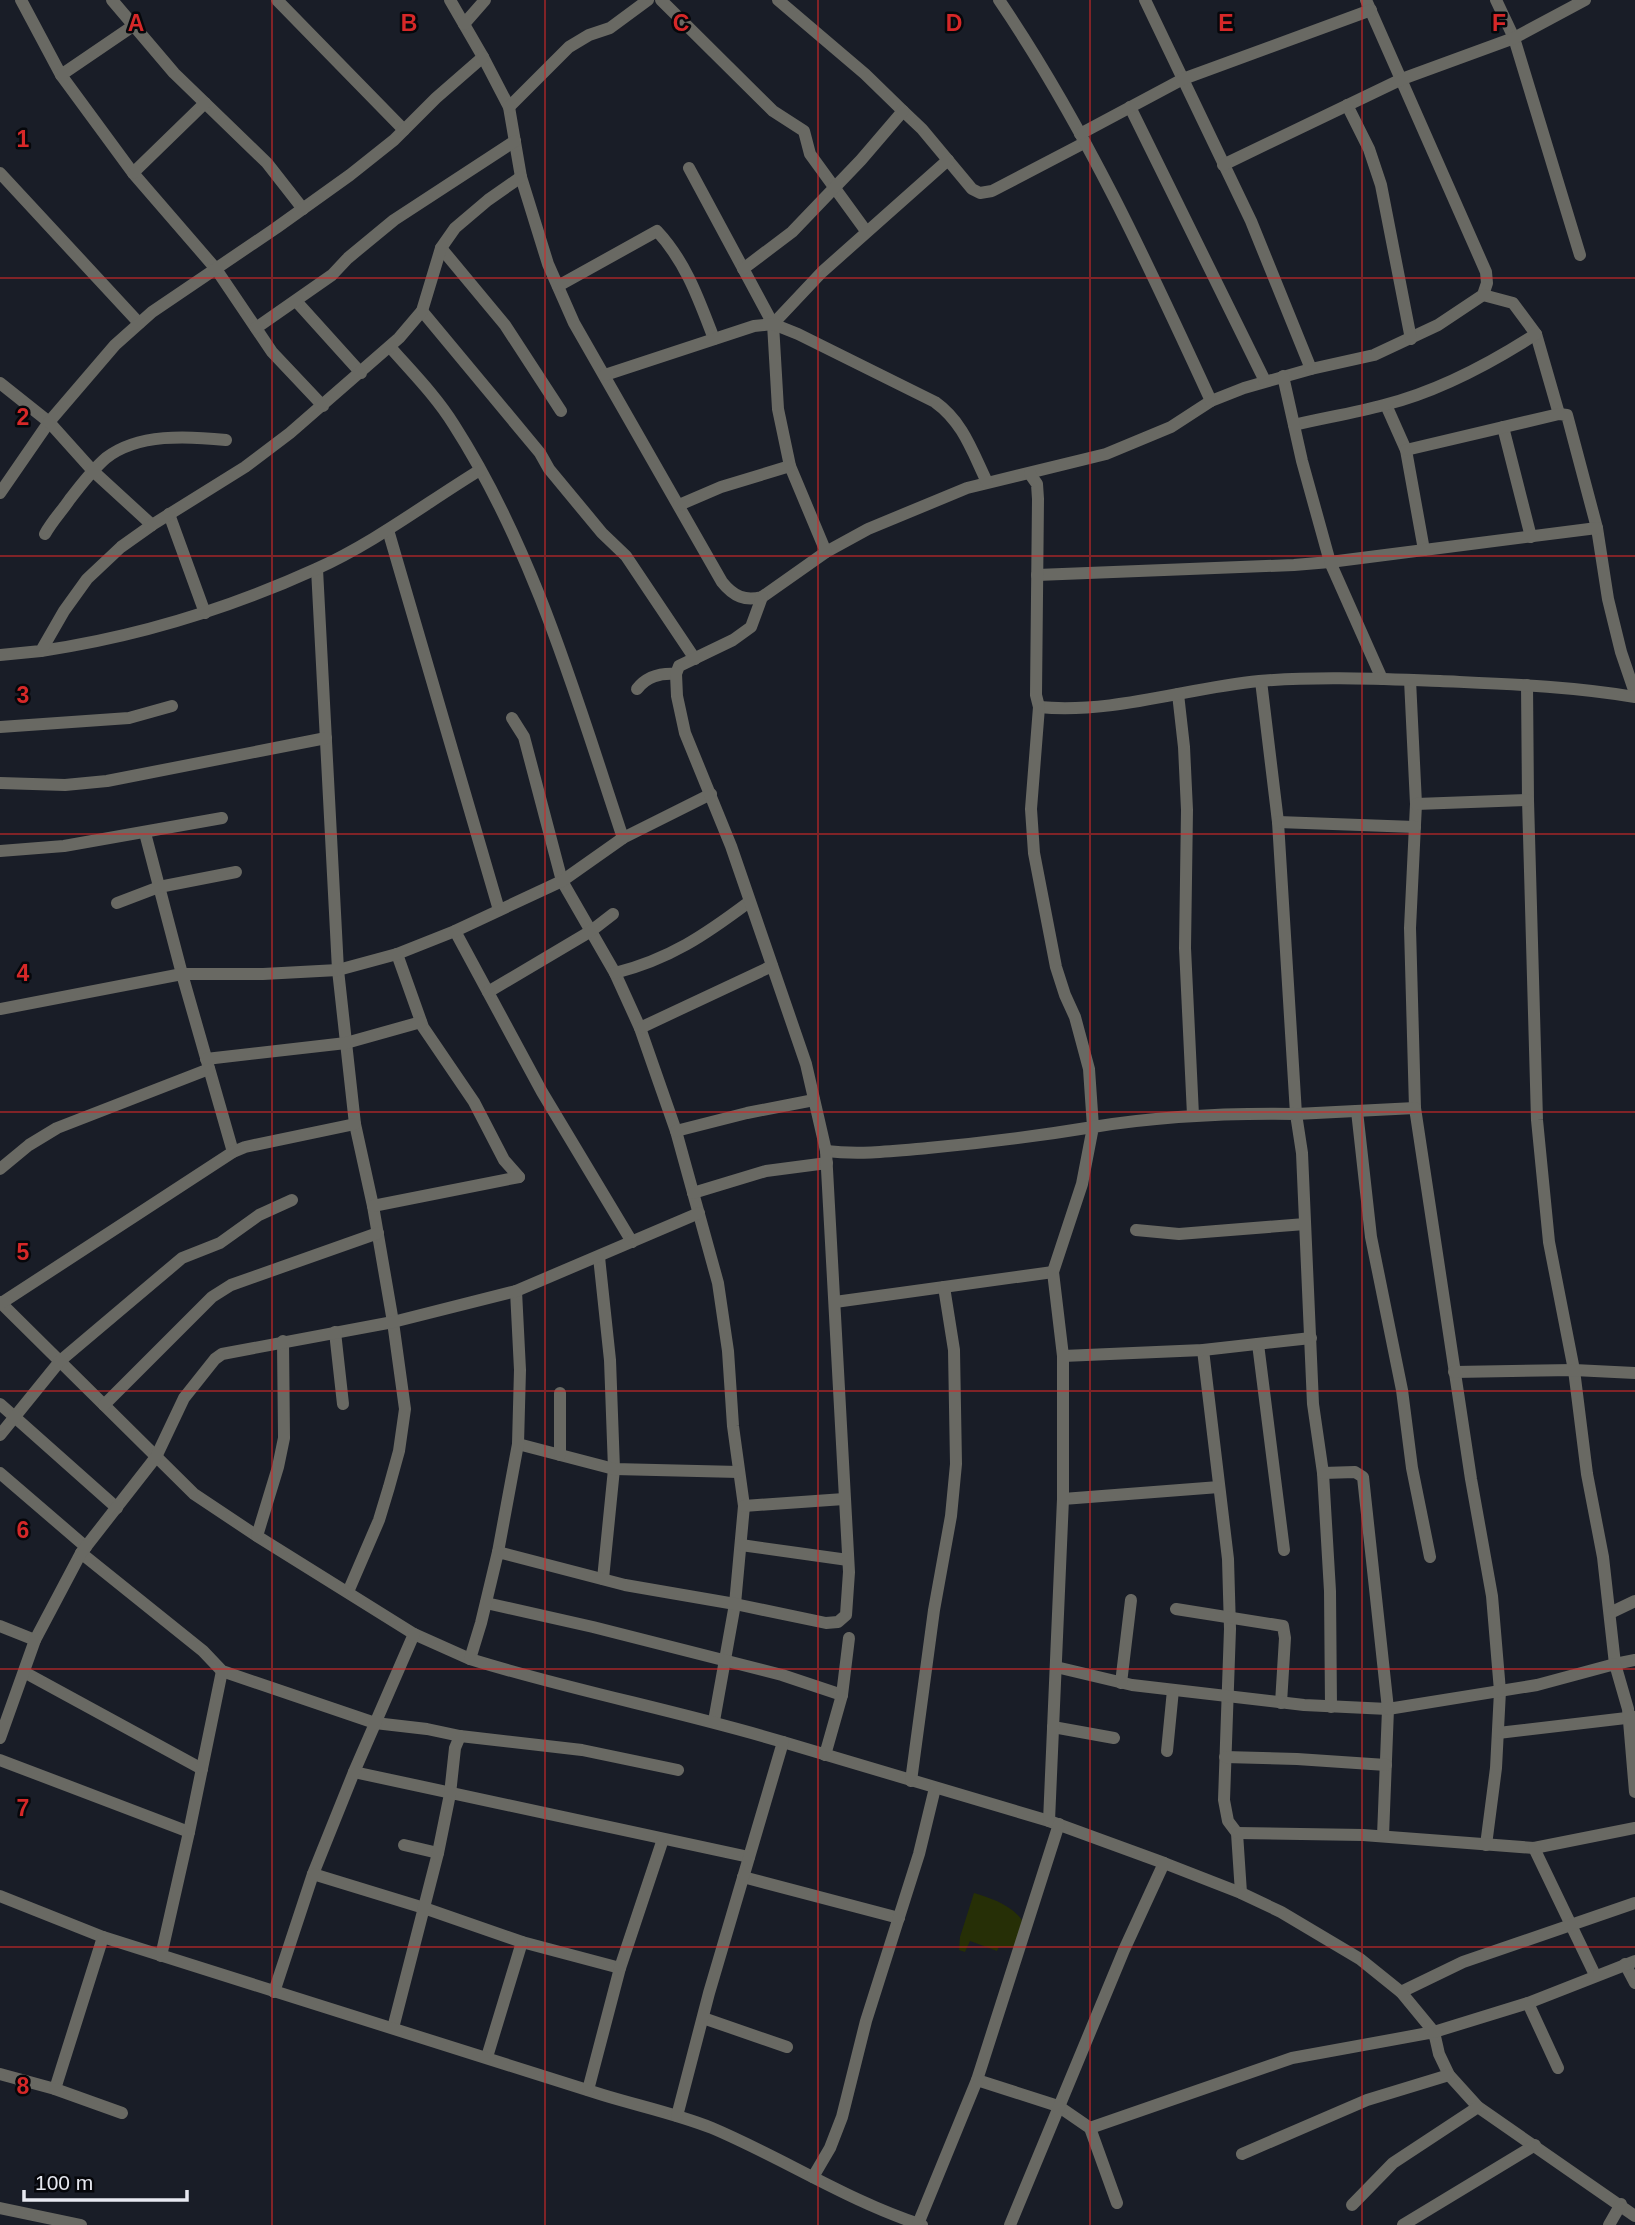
<svg xmlns="http://www.w3.org/2000/svg" width="1635" height="2225" font-family="Arial,sans-serif">
  <rect width="100%" height="100%" fill="#191d27"/>
  <!-- green -->
  <path fill="#262f06" d="M974 1893C991 1898 1011 1905 1022 1920L1015 1947H999L997 1951 970 1941 965 1952 959 1950 960 1937Z"/>
  <g fill="none" stroke-linecap="round" stroke-linejoin="round">
    <!-- minor -->
    <g stroke="#696963" stroke-width="12">
      <path d="M21 0 61 75 133 173 216 269 272 352 323 406"/>
      <path d="M112 0 174 73 267 163 303 209"/>
      <path d="M277 0 404 130"/>
      <path d="M450 0 483 57 509 107 521 177 548 264 574 323 722 582C734 597 745 601 762 597L826 552 868 529 967 488 1106 454 1171 427 1211 401 1244 388 1311 369 1374 355 1438 325 1483 295 1487 283 1486 272 1366 0"/>
      <path d="M661 0 773 111 804 131 810 154 866 231"/>
      <path d="M778 0 865 74 903 111 922 129 972 189 980 193 992 191 1084 143"/>
      <path d="M999 0C1084 125 1148 264 1211 401"/>
      <path d="M1145 0 1251 221 1311 369"/>
      <path d="M1496 0 1514 38 1580 255"/>
      <path d="M464 24 485 0"/>
      <path d="M61 75 133 26"/>
      <path d="M1347 105 1369 149 1381 185 1411 339"/>
      <path d="M509 107 569 47 589 35 610 28 648 0"/>
      <path d="M1130 107 1265 381"/>
      <path d="M1080 134 1183 79 1371 10"/>
      <path d="M1223 165 1402 79 1514 38 1585 0"/>
      <path d="M689 168 773 324 778 409 790 466 826 552"/>
      <path d="M0 173 139 323"/>
      <path d="M133 173 205 103"/>
      <path d="M441 248 505 325 561 411"/>
      <path d="M743 269 792 232 861 160 903 111"/>
      <path d="M558 286 657 231C686 262 699 300 714 339"/>
      <path d="M1483 295 1513 303 1536 334 1559 414"/>
      <path d="M296 301 361 373"/>
      <path d="M422 311 540 453 549 469 602 533 626 556 695 659"/>
      <path d="M773 324 822 272 948 160"/>
      <path d="M256 328 332 275 348 258 394 220 515 141"/>
      <path d="M390 347C412 372 436 396 454 425 534 550 576 697 623 838L711 794"/>
      <path d="M605 375 754 326 773 324 798 334 935 402C963 422 972 451 987 482"/>
      <path d="M0 383 49 422 0 493"/>
      <path d="M1386 405 1406 450 1424 550"/>
      <path d="M1294 425C1324 418 1354 413 1384 405 1436 392 1491 363 1536 334"/>
      <path d="M1503 427 1531 537"/>
      <path d="M1406 450 1559 414 1567 415 1597 528 1608 599 1621 652 1635 693"/>
      <path d="M679 505 721 487 790 466"/>
      <path d="M169 514 205 613"/>
      <path d="M152 525 93 471 49 422 115 345 152 312 276 228 350 175 394 140 436 98 483 57"/>
      <path d="M388 530 499 910"/>
      <path d="M45 534C52 521 62 511 70 499 81 485 92 470 106 458 138 433 188 436 226 440"/>
      <path d="M317 569 338 970 355 1124 373 1206 393 1322 405 1409 399 1451 389 1487 379 1520 348 1592"/>
      <path d="M1037 575 1294 565 1330 562 1302 461 1283 376"/>
      <path d="M41 651C136 637 228 609 316 569 374 543 426 503 480 470"/>
      <path d="M0 655 41 651 64 611 87 579 121 547 152 525 245 467 290 433 399 338 422 311 441 248 455 228 488 200 521 177"/>
      <path d="M1382 679 1330 562 1597 528"/>
      <path d="M1410 680 1416 804 1410 928 1415 1108 1471 1479 1492 1596 1500 1691 1496 1768 1486 1845"/>
      <path d="M1261 681 1278 822 1296 1114 1415 1108"/>
      <path d="M1527 685 1528 800 1537 1120 1549 1242 1574 1370 1587 1474 1603 1557 1615 1664 1635 1660"/>
      <path d="M637 689C647 676 660 673 676 674"/>
      <path d="M1178 694 1184 747 1187 810 1185 948 1193 1115"/>
      <path d="M1039 707C1114 714 1186 688 1259 681 1320 676 1380 679 1440 681 1505 684 1570 686 1635 697"/>
      <path d="M512 718 524 737 562 881 615 973 640 1028 676 1131 718 1283 728 1351 733 1426 744 1506 735 1604 714 1721"/>
      <path d="M0 727 129 718 172 706"/>
      <path d="M0 783 65 785 107 781 326 738"/>
      <path d="M1416 804 1528 800"/>
      <path d="M1278 822 1415 827"/>
      <path d="M145 833 182 974 233 1152"/>
      <path d="M0 851 64 846 222 818"/>
      <path d="M117 903 159 887 236 872"/>
      <path d="M455 931 542 1092 632 1242"/>
      <path d="M397 954 423 1027 474 1102 504 1160 519 1177"/>
      <path d="M615 973C670 959 705 935 749 902"/>
      <path d="M488 992 591 931 613 914"/>
      <path d="M0 1009 182 974H263L338 970 397 954 455 931 562 881 623 838"/>
      <path d="M640 1028 772 966"/>
      <path d="M206 1059 346 1043 421 1022"/>
      <path d="M1357 1111 1371 1237 1402 1390 1412 1468 1430 1557"/>
      <path d="M676 1131 747 1113 814 1100"/>
      <path d="M826 1151C860 1155 894 1151 928 1148 984 1143 1038 1136 1093 1127L1089 1069 1075 1017 1065 995 1056 967 1034 853 1031 809 1039 707 1036 695 1038 499 1037 484 1030 474"/>
      <path d="M0 1169 29 1145 57 1128 209 1069"/>
      <path d="M693 1193 766 1171 827 1163"/>
      <path d="M373 1206 519 1177"/>
      <path d="M1136 1230 1179 1234 1305 1224"/>
      <path d="M599 1257 610 1360 614 1469 603 1579"/>
      <path d="M0 1302 194 1494 257 1536 414 1634 470 1659"/>
      <path d="M835 1302 1053 1272"/>
      <path d="M0 1304 233 1152 245 1147 355 1124"/>
      <path d="M335 1332 343 1404"/>
      <path d="M1258 1344 1284 1550"/>
      <path d="M1203 1350 1228 1559 1230 1629 1224 1800 1228 1821 1237 1833 1241 1893"/>
      <path d="M1063 1356 1203 1350 1311 1338"/>
      <path d="M1454 1372 1574 1370 1635 1373"/>
      <path d="M0 1404 117 1508"/>
      <path d="M104 1405 212 1297 231 1285 378 1233"/>
      <path d="M0 1435 60 1361 182 1258 220 1243 259 1215 292 1200"/>
      <path d="M518 1444 614 1469 739 1472"/>
      <path d="M560 1455V1393"/>
      <path d="M0 1473 86 1547"/>
      <path d="M1323 1473 1330 1591 1331 1707"/>
      <path d="M1063 1499 1219 1487"/>
      <path d="M744 1506 844 1499"/>
      <path d="M257 1536 278 1467 284 1438 283 1341"/>
      <path d="M741 1545 848 1560"/>
      <path d="M498 1552 518 1444 520 1370 516 1291"/>
      <path d="M81 1553 203 1651 222 1671 375 1723 427 1729 460 1736 582 1750 678 1770"/>
      <path d="M486 1603 593 1627 782 1675 842 1695"/>
      <path d="M1176 1609 1283 1626 1285 1638 1281 1703"/>
      <path d="M1610 1613 1635 1601"/>
      <path d="M0 1626 35 1640"/>
      <path d="M1056 1667 1132 1685 1304 1705 1388 1709 1383 1836"/>
      <path d="M24 1672 202 1769"/>
      <path d="M1121 1683 1131 1600"/>
      <path d="M1053 1727 1114 1738"/>
      <path d="M1498 1733 1635 1717"/>
      <path d="M0 1738 35 1640 81 1553 156 1457 184 1398 215 1359 222 1354 393 1322 516 1291 699 1213"/>
      <path d="M783 1742 1049 1821 1164 1863"/>
      <path d="M1167 1751 1173 1690"/>
      <path d="M825 1755 842 1695 849 1638"/>
      <path d="M1225 1757 1297 1759 1386 1765"/>
      <path d="M0 1760 189 1832"/>
      <path d="M354 1772 749 1857"/>
      <path d="M911 1781 934 1610 951 1516 956 1464 954 1350 944 1287"/>
      <path d="M1049 1821 1063 1499V1356L1053 1272 1082 1184 1093 1127C1161 1116 1228 1113 1296 1114L1302 1153 1313 1404 1323 1473 1355 1472 1363 1477 1388 1709 1537 1685 1615 1664 1628 1709 1635 1792"/>
      <path d="M1237 1833 1363 1835 1534 1848 1635 1828"/>
      <path d="M404 1845 438 1853"/>
      <path d="M1534 1848 1595 1975"/>
      <path d="M313 1874 354 1772 414 1634"/>
      <path d="M743 1877 899 1918"/>
      <path d="M0 1896 103 1937"/>
      <path d="M161 1956 189 1832 222 1671"/>
      <path d="M1625 1964 1635 1983"/>
      <path d="M274 1992 313 1874 424 1908 522 1942 620 1968"/>
      <path d="M1401 1992 1463 1962 1635 1903"/>
      <path d="M1528 2003 1558 2068"/>
      <path d="M703 2018 787 2047"/>
      <path d="M393 2028 438 1853 450 1794 455 1748 460 1736"/>
      <path d="M487 2057 522 1942"/>
      <path d="M0 2074 55 2089 103 1937 603 2095C639 2106 677 2114 712 2128 783 2158 848 2201 922 2225"/>
      <path d="M977 2080 1058 2106 1090 2128 1117 2203"/>
      <path d="M55 2089 122 2113"/>
      <path d="M588 2090 620 1968 663 1839"/>
      <path d="M677 2116 709 1993 783 1742C680 1711 573 1691 470 1659L481 1623 498 1552 625 1585 735 1604 826 1623 838 1622 846 1615 849 1572 826 1151 806 1064 731 846 685 733 677 696 676 674 679 666 733 640 751 627 762 597"/>
      <path d="M1090 2128 1292 2058 1434 2032 1439 2054 1449 2075 1478 2107 1635 2216"/>
      <path d="M1242 2154 1367 2100 1449 2075"/>
      <path d="M813 2177 830 2148 842 2117 866 2021 919 1854 935 1788"/>
      <path d="M1352 2205 1393 2163 1478 2107"/>
      <path d="M0 2208 81 2225"/>
      <path d="M918 2224 977 2080 1059 1824"/>
      <path d="M1010 2225 1124 1950 1164 1863 1241 1893 1281 1912 1360 1959 1401 1992 1434 2032 1528 2003 1635 1961"/>
      <path d="M1403 2225 1535 2145"/>
      <path d="M1609 2225 1621 2204"/>
    </g>
  </g>
  <!-- grid -->
  <path fill="none" stroke="#d62828" stroke-width="2" stroke-opacity="0.55" d="M272 0V2225M545 0V2225M818 0V2225M1090 0V2225M1362 0V2225M0 278H1635M0 556H1635M0 834H1635M0 1112H1635M0 1391H1635M0 1669H1635M0 1947H1635"/>
  <g font-size="23" text-anchor="middle" font-weight="bold" fill="#d62828" stroke="#06070b" stroke-width="5" stroke-linejoin="round" paint-order="stroke">
    <text x="136" y="31">A</text>
    <text x="409" y="31">B</text>
    <text x="681" y="31">C</text>
    <text x="954" y="31">D</text>
    <text x="1226" y="31">E</text>
    <text x="1499" y="31">F</text>
    <text x="23" y="147">1</text>
    <text x="23" y="425">2</text>
    <text x="23" y="703">3</text>
    <text x="23" y="981">4</text>
    <text x="23" y="1260">5</text>
    <text x="23" y="1538">6</text>
    <text x="23" y="1816">7</text>
    <text x="23" y="2094">8</text>
  </g>
  <!-- scale -->
  <path d="M24 2190v10h163v-10" fill="none" stroke="#e7e9f1" stroke-width="3.5"/>
  <text x="35" y="2190" font-size="21" fill="#e7e9f1" stroke="#06070b" stroke-width="5" paint-order="stroke">100 m</text>
</svg>
